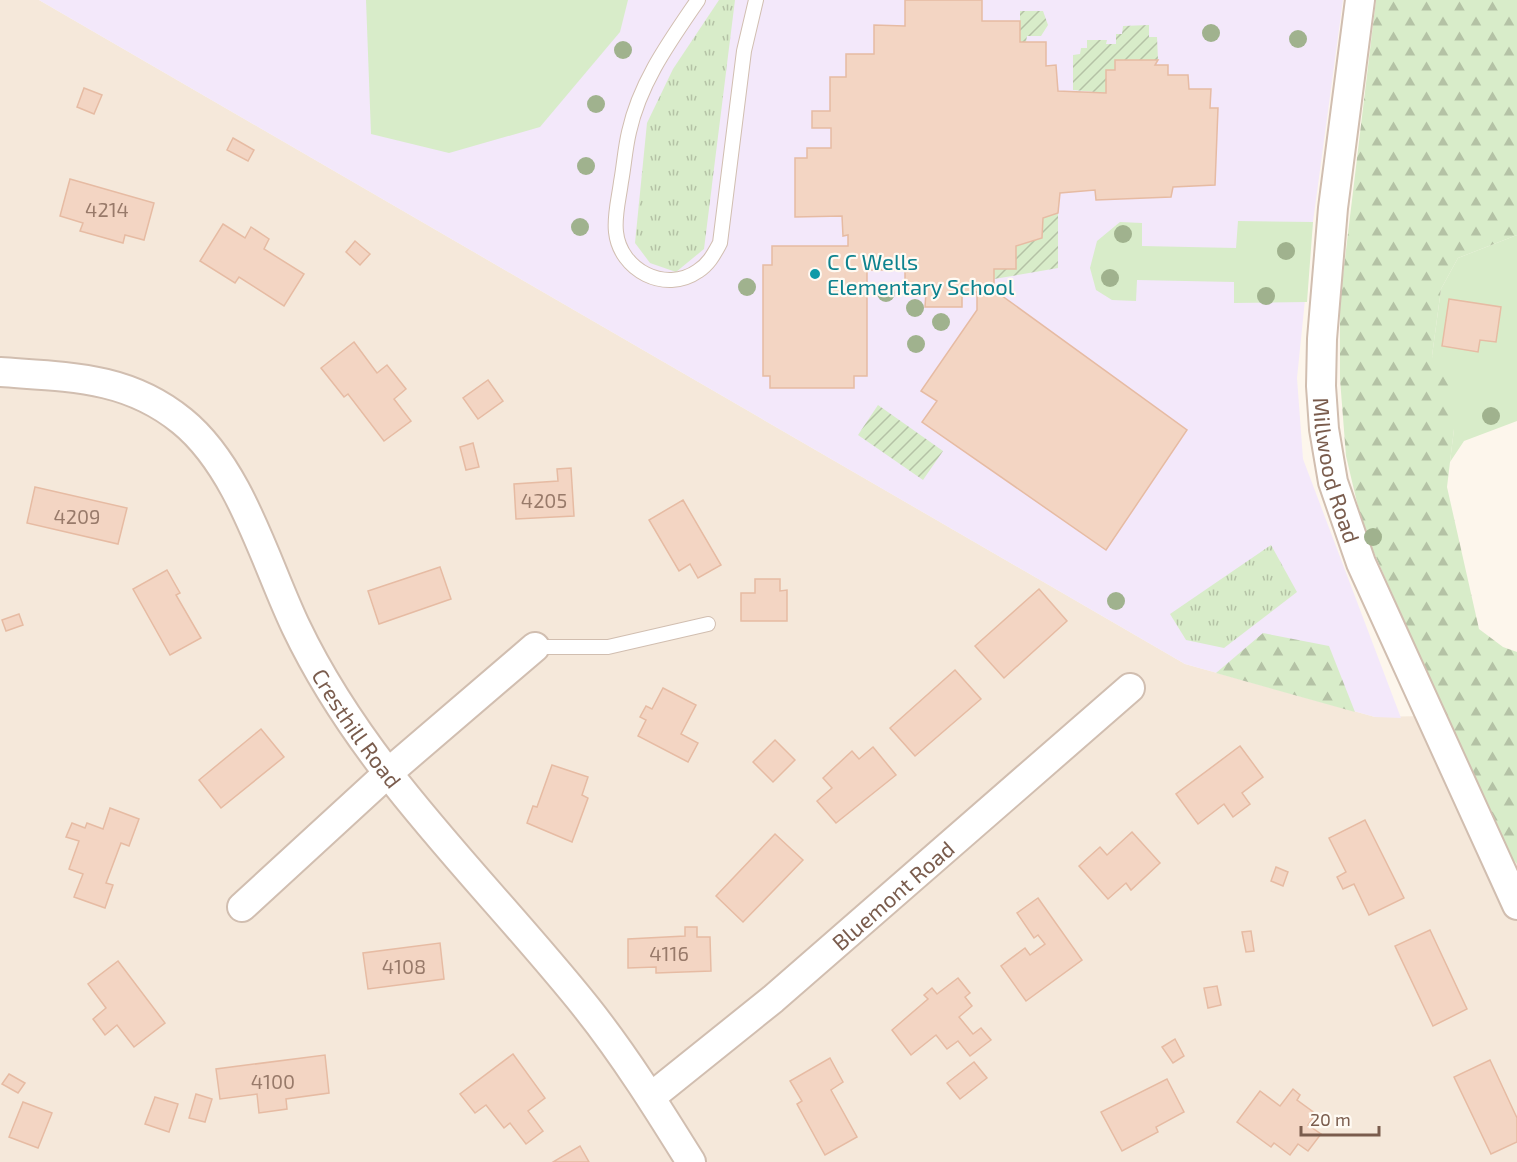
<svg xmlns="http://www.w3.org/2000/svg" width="1517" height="1162" font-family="'Exo 2',sans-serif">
  <defs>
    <pattern id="forest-firs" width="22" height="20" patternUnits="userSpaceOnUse" patternTransform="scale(1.5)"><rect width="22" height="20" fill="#d8ecc9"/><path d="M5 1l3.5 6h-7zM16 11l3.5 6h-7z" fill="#b4c2a5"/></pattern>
    <pattern id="park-tufts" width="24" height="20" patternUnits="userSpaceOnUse" patternTransform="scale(1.5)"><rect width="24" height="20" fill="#d8ecc9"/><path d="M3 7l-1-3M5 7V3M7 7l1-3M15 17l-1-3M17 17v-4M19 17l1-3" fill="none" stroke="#b4c2a5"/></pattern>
    <pattern id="garden-furrows" width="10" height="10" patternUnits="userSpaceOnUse" patternTransform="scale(1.5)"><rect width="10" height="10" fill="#d8ecc9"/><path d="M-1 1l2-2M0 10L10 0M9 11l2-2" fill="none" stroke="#b4c2a5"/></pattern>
  </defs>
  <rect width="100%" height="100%" fill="#fdf6ec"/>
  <!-- residential -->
  <path fill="#f5e8da" d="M0 0H39L1185 664 1375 717 1424 716 1458 792 1517 864V1162H0Z"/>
  <!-- education -->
  <path fill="#f3e8fa" d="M39 0H1343L1313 222 1297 378 1303 459 1401 718 1375 717 1185 664Z"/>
  <!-- grass -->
  <g fill="#d8ecc9">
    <path d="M366 0H628L620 32 540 127 449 153 371 134Z"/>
    <path d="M1238 221 1313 222 1307 302 1234 303V282L1137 280 1136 301 1112 300 1096 290 1090 268 1097 241 1120 222 1142 223V246L1236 248Z"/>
    <path d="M1517 235V421L1464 441 1450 462 1454 429 1432 356 1441 289 1458 258Z"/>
  </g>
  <!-- forest -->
  <g fill="url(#forest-firs)">
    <path d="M1376 0H1517V235L1458 258 1441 289 1432 356 1454 395V429L1447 487 1479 629 1503 647 1517 652V864L1507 852 1363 528 1346 456 1340 379V300Z"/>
    <path d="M1263 633 1329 646 1355 712 1216 673Z"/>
  </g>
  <!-- park -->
  <g fill="url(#park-tufts)">
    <path d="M719 0H735L704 249 676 272 650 263 635 243 647 123 673 69Z"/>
    <path d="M1271 545 1297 592 1224 648 1186 640 1170 614Z"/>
  </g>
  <!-- garden -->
  <g fill="url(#garden-furrows)">
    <path d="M1020 11H1043L1048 25 1041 36H1027L1026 42H1020Z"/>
    <path d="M1149 25V37H1157L1158 60H1115V70H1106V93L1073 90V55L1080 54 1081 48H1087V40H1107L1106 44H1116V34H1122L1123 26Z"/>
    <path d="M1058 213V268L994 279V269L1016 268V246L1042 238 1043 218Z"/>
    <path d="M878 405 943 451 923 480 858 435Z"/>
  </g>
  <!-- building -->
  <g fill="#f3d5c3" stroke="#e6bba3" stroke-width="1.5">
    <path d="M905 0H982V21H1020V42H1046V66L1056 65 1058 91 1106 93V70H1115V60H1158L1155 65H1168V75H1188L1189 89H1211L1210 108H1218L1215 185 1173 187 1171 197 1096 200 1095 190 1060 193 1058 213 1043 218 1042 238 1016 246V269H994V290L1187 430 1106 550 922 422 937 401 921 391 977 310V292H962V307H925L926 292H905V270H867V376H854V388H770V376H763V265H772V246H848V235L843 236 842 216 795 217V158H807V148H831V128H812V111H830V77H846V54H874V25L905 26Z"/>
    <path d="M84 88 102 95 94 114 77 107Z"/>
    <path d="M233 138 254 150 248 161 227 150Z"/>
    <path d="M70 179 154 203 144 240 125 235 123 243 80 231 83 223 60 216Z"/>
    <path d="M223 224 245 238 251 227 269 239 264 249 304 274 284 306 239 277 235 283 200 261Z"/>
    <path d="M355 241 370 254 360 265 346 252Z"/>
    <path d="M1449 299 1501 307 1496 342 1480 340 1478 352 1442 346Z"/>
    <path d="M354 342 377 373 387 365 406 389 394 399 411 421 384 441 348 394 344 397 321 368Z"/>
    <path d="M488 380 503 401 478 419 463 398Z"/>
    <path d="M473 443 479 467 466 470 460 447Z"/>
    <path d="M571 468 574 516 516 519 514 484 558 481 557 469Z"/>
    <path d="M35 487 127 508 118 544 27 523Z"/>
    <path d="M683 500 721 565 698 578 690 564 679 571 649 520Z"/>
    <path d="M440 567 451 599 379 624 368 591Z"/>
    <path d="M167 570 180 593 176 595 201 638 170 655 133 589Z"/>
    <path d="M755 579H780V591L787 590V621H741V593H755Z"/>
    <path d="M1039 589 1067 621 1004 678 975 646Z"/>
    <path d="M19 614 23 625 6 631 2 620Z"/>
    <path d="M955 670 981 699 915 756 890 728Z"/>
    <path d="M663 688 696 705 681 734 698 743 688 762 638 736 646 720 640 717 646 706 652 709Z"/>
    <path d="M261 729 284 757 221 808 199 780Z"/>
    <path d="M775 740 795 760 773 782 753 762Z"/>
    <path d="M1240 746 1263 777 1242 793 1250 804 1233 817 1224 804 1198 824 1176 794Z"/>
    <path d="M873 747 896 775 836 823 817 801 832 788 823 778 852 751 859 759Z"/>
    <path d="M552 765 588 777 582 795 588 798 572 842 527 823 533 806 537 807Z"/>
    <path d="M110 808 139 819 129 846 121 843 106 883 113 885 105 908 74 897 83 874 69 869 79 841 66 837 72 823 85 828 87 823 103 829Z"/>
    <path d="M1365 820 1404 898 1369 915 1354 884 1343 889 1337 877 1346 872 1329 838Z"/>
    <path d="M1132 832 1160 863 1131 890 1126 883 1108 899 1079 866 1100 847 1107 855Z"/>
    <path d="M775 834 803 860 743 922 716 896Z"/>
    <path d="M1276 867 1288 872 1283 886 1271 881Z"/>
    <path d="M1038 898 1082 960 1026 1001 1001 966 1025 948 1030 955 1045 944 1038 935 1034 938 1017 913Z"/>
    <path d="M685 927H697V937H710L711 971 656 973V967L628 968V939L685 936Z"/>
    <path d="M1430 930 1467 1009 1433 1026 1395 946Z"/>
    <path d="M1251 931 1254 951 1246 952 1242 932Z"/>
    <path d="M440 943 444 979 368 989 363 953Z"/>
    <path d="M118 961 165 1023 134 1047 117 1025 105 1035 93 1019 106 1008 88 984Z"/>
    <path d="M958 978 970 993 965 997 972 1006 959 1017 973 1034 981 1028 991 1040 970 1056 958 1041 947 1049 936 1035 911 1055 892 1030 928 999 924 995 932 988 937 994Z"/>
    <path d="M1217 986 1221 1005 1208 1008 1204 988Z"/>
    <path d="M1175 1039 1184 1056 1173 1063 1162 1047Z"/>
    <path d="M513 1054 545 1098 528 1111 543 1131 526 1144 510 1123 504 1128 486 1105 475 1113 460 1094Z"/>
    <path d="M325 1055 329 1093 286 1099 287 1109 259 1113 257 1094 220 1099 216 1069Z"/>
    <path d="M830 1058 843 1082 831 1090 857 1137 825 1155 797 1104 802 1101 790 1081Z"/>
    <path d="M1490 1060 1517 1118V1142L1491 1154 1454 1077Z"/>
    <path d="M974 1062 987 1078 960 1099 947 1083Z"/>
    <path d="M9 1074 25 1083 18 1093 2 1084Z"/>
    <path d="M1167 1079 1184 1112 1156 1127 1158 1132 1122 1151 1101 1112Z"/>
    <path d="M1293 1089 1300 1095 1297 1100 1316 1114 1308 1125 1321 1134 1308 1151 1298 1144 1290 1155 1274 1143 1271 1147 1237 1122 1260 1091 1280 1106Z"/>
    <path d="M196 1094 212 1099 205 1122 189 1118Z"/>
    <path d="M155 1097 178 1104 169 1132 145 1124Z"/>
    <path d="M23 1102 52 1113 38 1148 9 1137Z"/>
    <path d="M580 1146 589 1162H553Z"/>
  </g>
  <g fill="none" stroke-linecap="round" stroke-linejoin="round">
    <defs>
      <g id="lane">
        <path d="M698 0C670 41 640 82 629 132 625 149 624 166 621 182 619 198 614 216 616 232 620 270 665 294 698 271 709 264 714 254 720 243L744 51 756 0"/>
        <path d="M535 647H608L708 624"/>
      </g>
      <g id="street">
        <path id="s1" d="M1360 0 1333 208 1322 339 1321 386 1324 429 1333 482 1361 563 1517 905"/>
        <path id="s2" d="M0 372C68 377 127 376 182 421 240 468 265 562 296 627 365 772 487 883 586 1007 625 1056 658 1109 691 1162"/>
        <path d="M242 907 388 773 535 647"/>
        <path id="s3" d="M651 1097 773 999 1130 688"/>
      </g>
    </defs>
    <!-- lane casing -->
    <use href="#lane" stroke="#d1beb0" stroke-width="16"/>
    <!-- street casing -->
    <use href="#street" stroke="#d1beb0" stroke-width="32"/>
    <!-- lane -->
    <use href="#lane" stroke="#fff" stroke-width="14"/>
    <!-- street -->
    <use href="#street" stroke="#fff" stroke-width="28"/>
  </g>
  <!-- trees -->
  <g fill="#a0b28e">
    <circle cx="1211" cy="33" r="9"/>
    <circle cx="1298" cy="39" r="9"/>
    <circle cx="623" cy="50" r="9"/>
    <circle cx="596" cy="104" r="9"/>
    <circle cx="586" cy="166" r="9"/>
    <circle cx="580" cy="227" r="9"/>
    <circle cx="1123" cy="234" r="9"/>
    <circle cx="1286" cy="251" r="9"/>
    <circle cx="1110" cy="278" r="9"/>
    <circle cx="747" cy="287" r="9"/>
    <circle cx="886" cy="293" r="9"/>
    <circle cx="1266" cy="296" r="9"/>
    <circle cx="915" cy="308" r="9"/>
    <circle cx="941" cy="322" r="9"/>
    <circle cx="916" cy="344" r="9"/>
    <circle cx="1491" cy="416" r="9"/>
    <circle cx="1373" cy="537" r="9"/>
    <circle cx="1116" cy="601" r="9"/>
  </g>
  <!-- markers -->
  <circle fill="#0f9aa8" stroke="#fffaf3" stroke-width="2" cx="815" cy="274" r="6"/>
  <g text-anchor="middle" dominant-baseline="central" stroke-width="4.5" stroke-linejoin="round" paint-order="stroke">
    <!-- number labels -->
    <g font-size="20" fill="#987a6a">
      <text x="107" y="209">4214</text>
      <text x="544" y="500">4205</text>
      <text x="77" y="516">4209</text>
      <text x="669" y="953">4116</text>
      <text x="404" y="966">4108</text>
      <text x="273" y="1081">4100</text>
    </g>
    <!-- culture labels -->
    <g font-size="22" fill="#0d838f" stroke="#fffaf3" text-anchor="start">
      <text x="827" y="261">C C Wells<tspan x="827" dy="25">Elementary School</tspan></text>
    </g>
    <!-- street labels -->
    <g font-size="22" fill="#7a5c4d" stroke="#fffaf3">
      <text stroke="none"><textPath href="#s1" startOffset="474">Millwood Road</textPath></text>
      <text stroke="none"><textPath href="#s2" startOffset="548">Cresthill Road</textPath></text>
      <text stroke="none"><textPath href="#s3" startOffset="315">Bluemont Road</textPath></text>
    </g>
  </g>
  <!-- scale -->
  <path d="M1301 1126v9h78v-9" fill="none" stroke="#7a5c4d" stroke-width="3"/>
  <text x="1310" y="1126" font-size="18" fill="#7a5c4d" stroke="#fffaf3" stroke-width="4.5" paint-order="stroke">20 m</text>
</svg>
